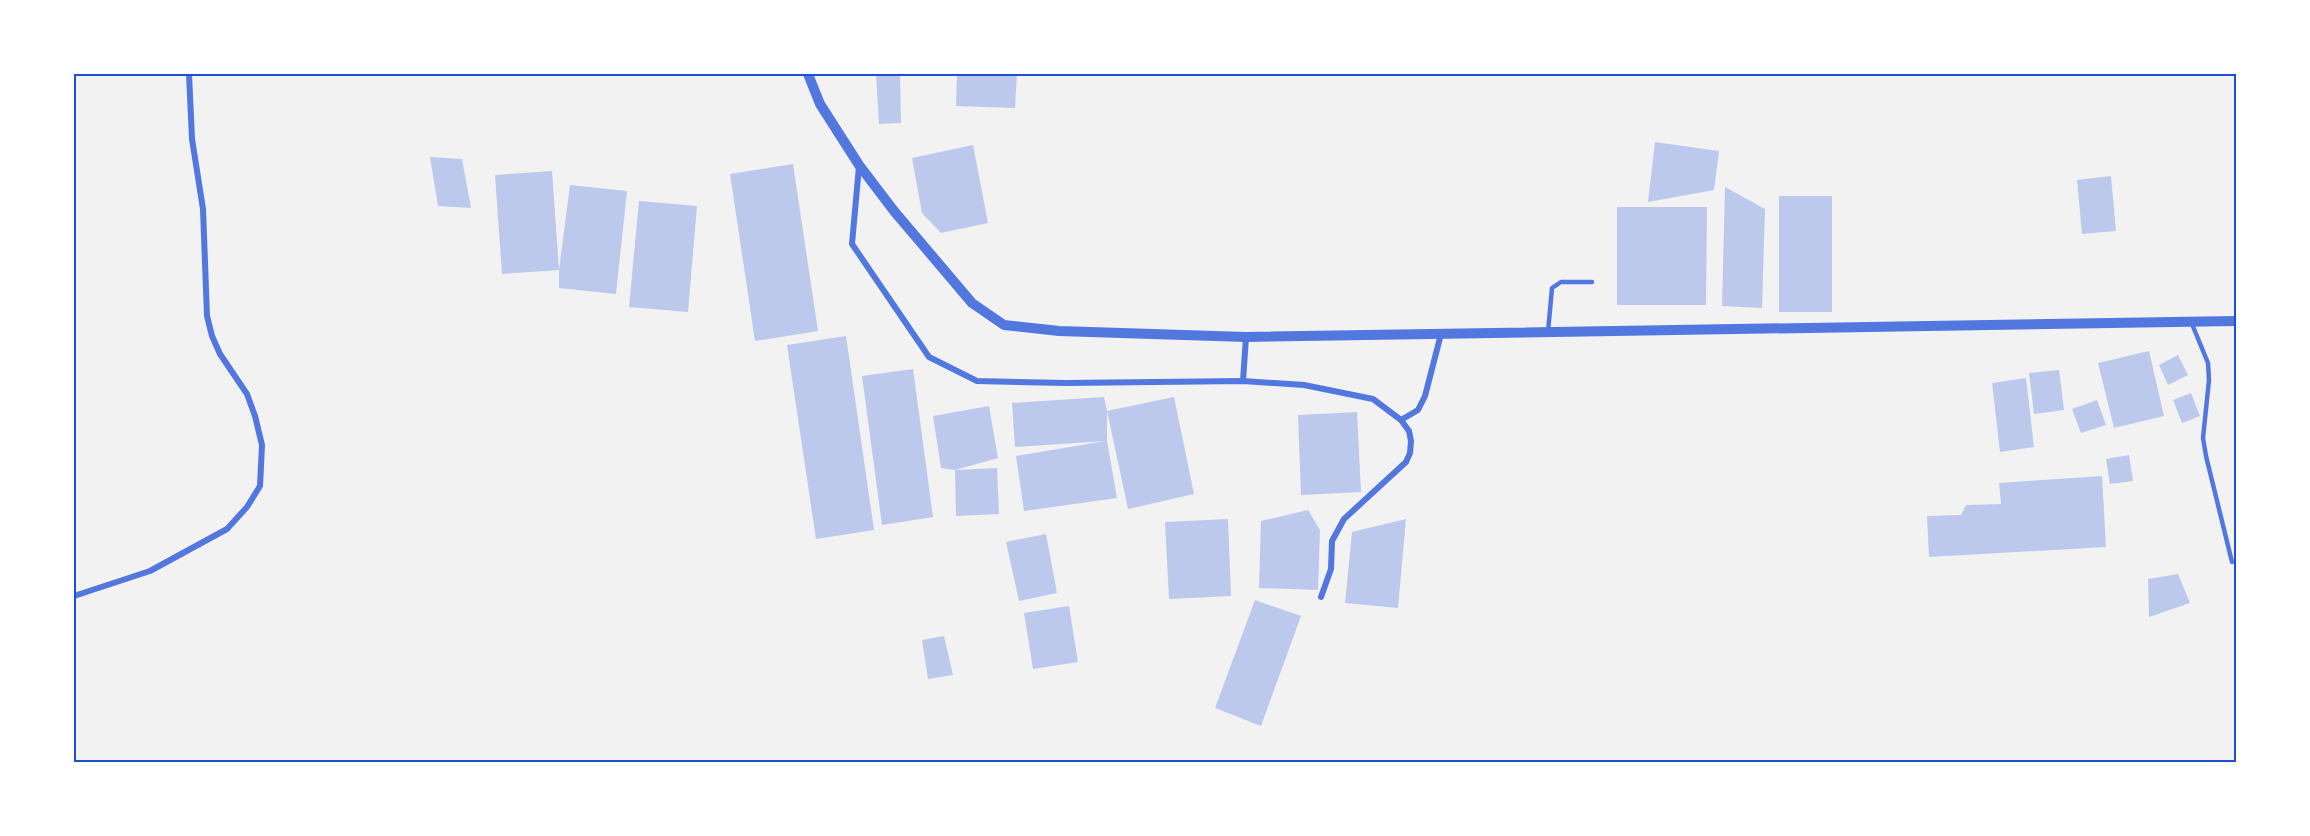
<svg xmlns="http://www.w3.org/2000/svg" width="2310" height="836" font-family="'Nunito Sans',sans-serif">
  <rect width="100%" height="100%" fill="#f2f2f2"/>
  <!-- building -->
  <g fill="#bdc9ec">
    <path d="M876 74H900L901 123 879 124Z"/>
    <path d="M957 74H1017L1015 108 956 106Z"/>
    <path d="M1655 142 1719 151 1714 190 1648 202Z"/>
    <path d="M973 145 988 223 941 233 922 213 912 158Z"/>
    <path d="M430 157 462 159 471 208 438 206Z"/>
    <path d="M793 164 818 331 755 341 730 174Z"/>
    <path d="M552 171 559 270 570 185 627 191 616 294 559 288V270L502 274 495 175Z"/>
    <path d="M2111 176 2116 231 2082 234 2077 180Z"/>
    <path d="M1725 187 1765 209 1762 308 1722 306Z"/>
    <rect x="1779" y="196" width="53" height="116"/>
    <path d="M639 201 697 206 688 312 629 307Z"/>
    <path d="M1617 207H1707L1706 305H1617Z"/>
    <path d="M846 336 874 530 816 539 787 345Z"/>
    <path d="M2149 351 2164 416 2114 428 2098 363Z"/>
    <path d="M2178 355 2188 375 2168 385 2159 365Z"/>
    <path d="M913 369 933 517 882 525 862 376Z"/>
    <path d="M2059 370 2064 410 2034 414 2029 373Z"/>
    <path d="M2026 378 2034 447 2000 452 1992 383Z"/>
    <path d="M2191 393 2200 416 2182 423 2173 400Z"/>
    <path d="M1104 397 1107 411 1174 397 1194 494 1128 509 1107 411V441L1117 498 1024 511 1016 456 1105 441 1015 447 1012 403Z"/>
    <path d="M2097 400 2106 425 2081 433 2072 409Z"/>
    <path d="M989 406 998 458 955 470 941 468 933 416Z"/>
    <path d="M1357 412 1361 492 1301 495 1298 415Z"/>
    <path d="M2129 455 2133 481 2110 484 2106 459Z"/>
    <path d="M997 468 999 514 956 516 955 470Z"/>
    <path d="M2102 476 2106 547 1929 557 1927 516 1961 515 1966 505 2001 504 1999 483Z"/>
    <path d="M1308 510 1320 530 1318 590 1259 588 1261 521Z"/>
    <path d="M1228 519 1231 596 1169 599 1165 522Z"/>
    <path d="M1406 519 1398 608 1345 603 1352 532Z"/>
    <path d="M1046 534 1057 593 1019 601 1006 542Z"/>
    <path d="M2178 574 2190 603 2149 617 2148 579Z"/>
    <path d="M1255 600 1301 616 1261 726 1215 708Z"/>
    <path d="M1069 606 1078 662 1033 669 1024 613Z"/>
    <path d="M944 636 953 675 928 679 922 640Z"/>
  </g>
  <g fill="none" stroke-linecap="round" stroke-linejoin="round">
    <!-- service -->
    <g stroke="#5277de" stroke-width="4.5">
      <path d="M2192 324 2208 363 2209 380 2203 438 2206 456 2232 562"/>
      <path d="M1548 332 1552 288 1561 282H1592"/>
    </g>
    <!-- minor -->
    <g stroke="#5277de" stroke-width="6">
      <path d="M859 166 852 244 929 357 977 381 1066 383 1243 381 1304 385 1373 399 1401 420 1409 431 1411 441 1410 453 1406 462 1344 519 1332 541 1331 569 1321 597"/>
      <path d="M1243 381 1246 337"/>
      <path d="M1401 420 1418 410 1425 396 1441 334"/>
      <path d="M74 596 150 571 227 529 247 507 260 486 262 445 255 416 247 394 220 354 212 336 207 316 203 209 192 139 189 74"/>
    </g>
    <!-- tertiary -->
    <path stroke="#5277de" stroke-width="10" d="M808 74 820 104 859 165 894 211 972 303 1004 325 1059 331 1246 337 2236 321"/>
  </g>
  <!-- border -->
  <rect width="2310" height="836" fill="none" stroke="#ffffff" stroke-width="150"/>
  <rect x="75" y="75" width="2160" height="686" fill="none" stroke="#1d4ed8" stroke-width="2"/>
</svg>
